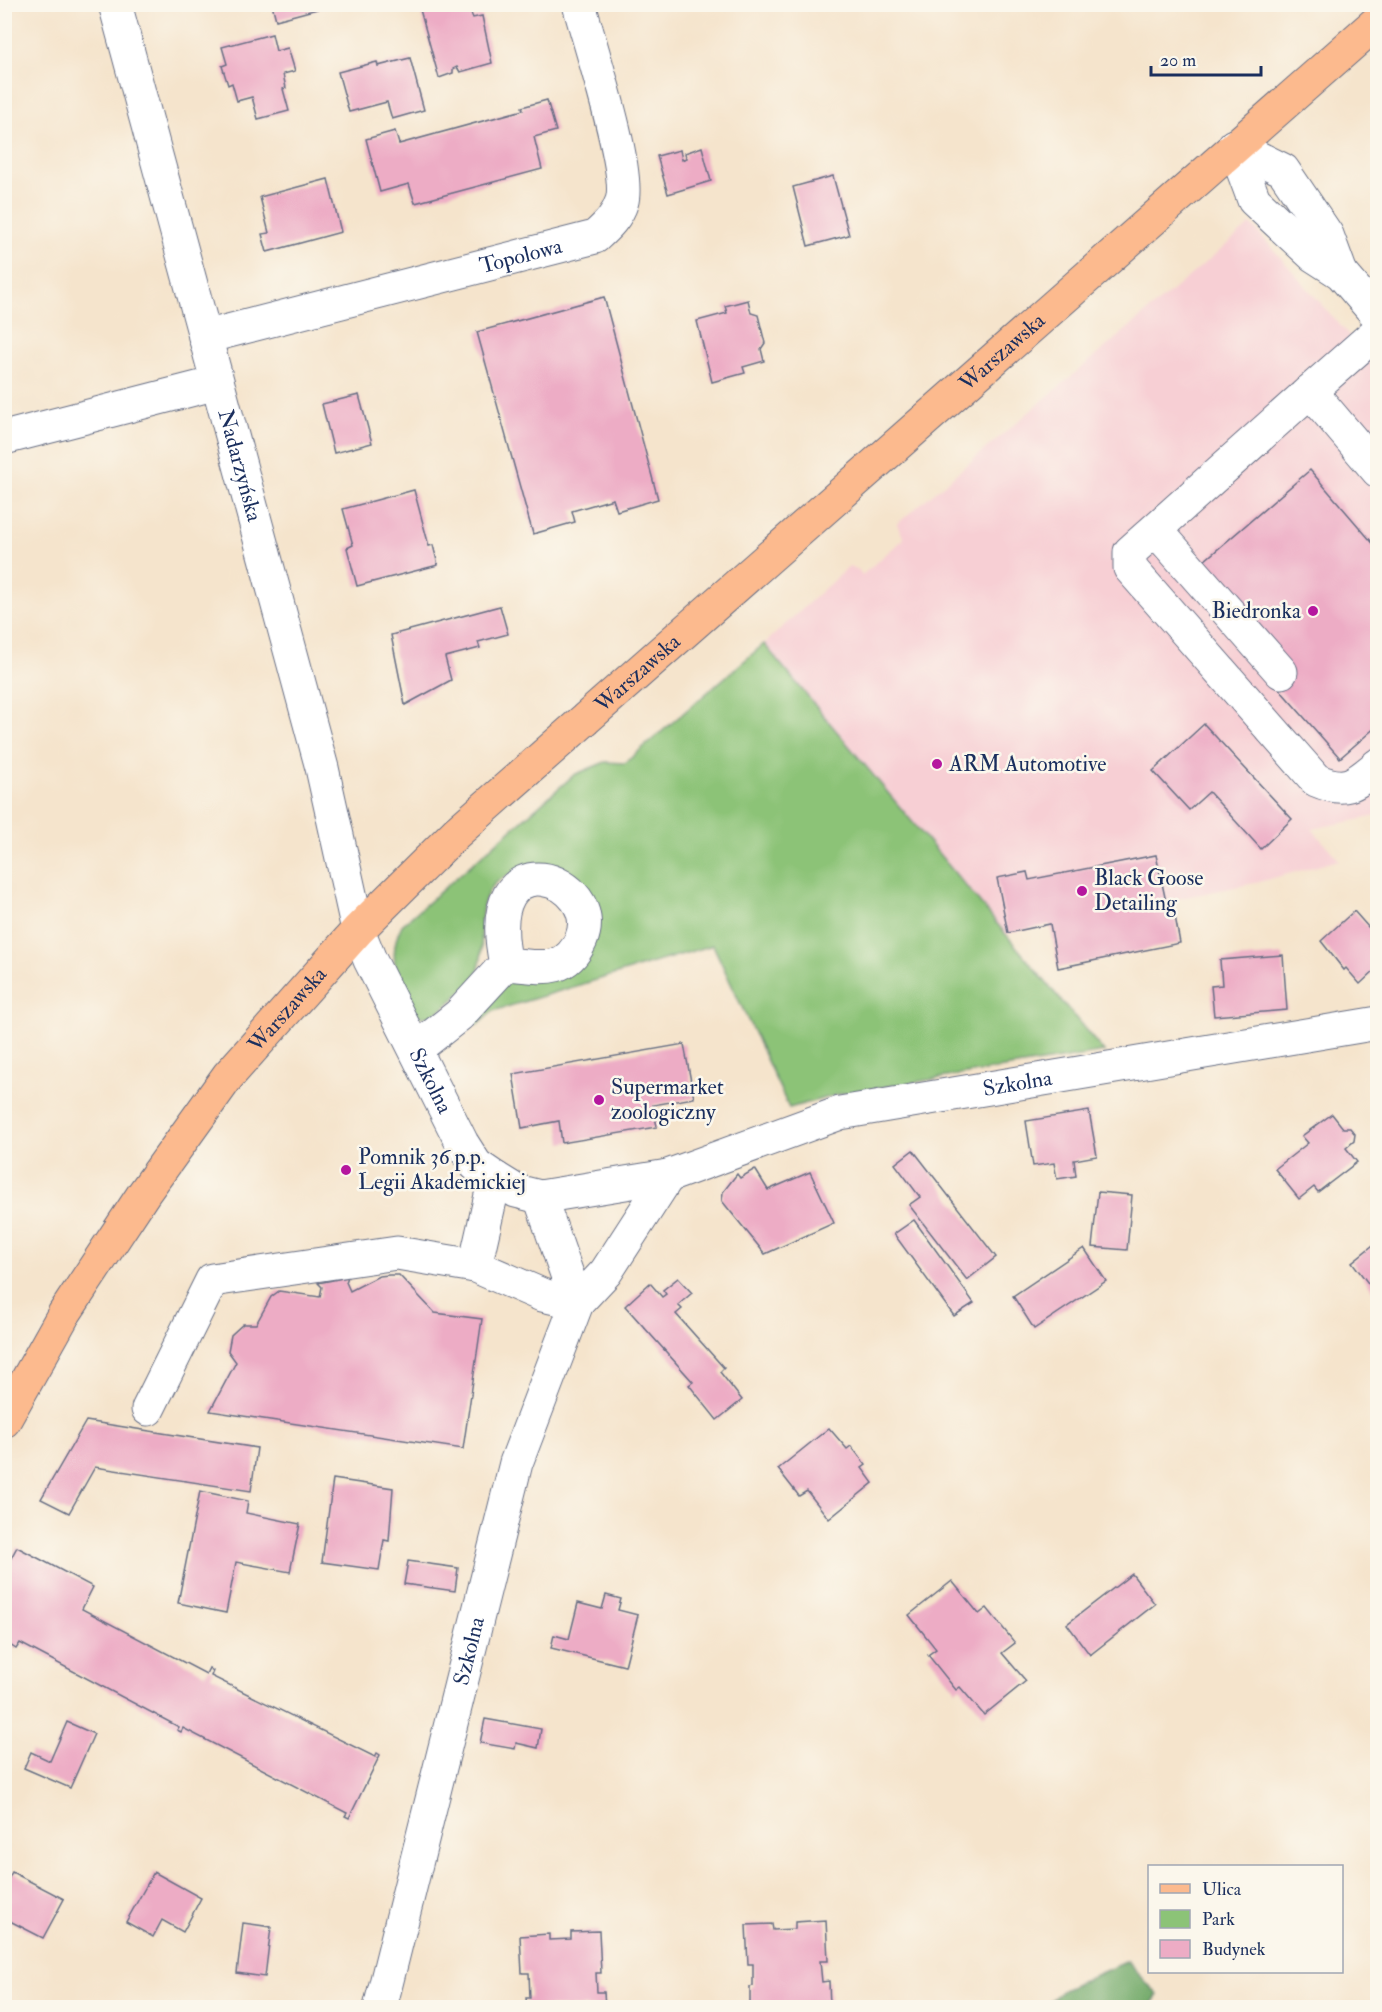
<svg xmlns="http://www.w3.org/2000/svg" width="1382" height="2012" font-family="'IM FELL Double Pica',serif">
  <rect width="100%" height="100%" fill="#fbf7ec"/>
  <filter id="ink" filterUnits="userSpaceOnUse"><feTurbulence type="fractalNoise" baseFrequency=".0167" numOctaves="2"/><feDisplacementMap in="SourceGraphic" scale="12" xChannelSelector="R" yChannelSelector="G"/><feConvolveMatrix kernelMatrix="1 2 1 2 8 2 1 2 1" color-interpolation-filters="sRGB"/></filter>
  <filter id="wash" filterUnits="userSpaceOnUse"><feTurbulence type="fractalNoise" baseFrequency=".008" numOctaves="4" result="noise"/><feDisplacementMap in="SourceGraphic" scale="24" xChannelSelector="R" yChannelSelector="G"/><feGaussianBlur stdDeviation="1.35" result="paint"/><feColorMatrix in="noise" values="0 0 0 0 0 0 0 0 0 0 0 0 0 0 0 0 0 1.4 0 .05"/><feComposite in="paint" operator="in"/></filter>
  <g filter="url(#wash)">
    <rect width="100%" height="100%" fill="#f5e4cc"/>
    <!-- built -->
    <path fill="#f7cfd4" d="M1251 224 1377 367V816L1312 829 1339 860 1255 883 1005 934 764 644 849 566 859 570 862 575 886 554 904 539 897 524Z"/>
    <!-- green -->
    <path fill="#8cc377" stroke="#54796a" stroke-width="1.5" d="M764 644 1104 1052 840 1094 789 1108 713 945 493 1011 477 1025 472 1020 492 990 598 924 519 870C506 876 493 881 487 895 474 921 489 954 475 977 469 987 458 995 449 1003 437 1013 431 1019 416 1016 401 985 384 959 402 925L574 775 605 762 625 763Z"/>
    <!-- forest -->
    <path fill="#71a968" stroke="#466c63" stroke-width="1.5" d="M1127 1961 1158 1995 1149 2007H1043L1063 1990Z"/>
    <g id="blocks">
      <!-- building -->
      <g fill="#edacc5">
        <path d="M272 4H325V7L276 20Z"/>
        <path d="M426 4H467L473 18 482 16 492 63 460 72 457 67 453 69V73L439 78 419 6Z"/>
        <path d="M272 34 276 51 288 48 295 71 283 74 286 88 283 89 289 111 258 119 252 97 237 101 232 83 228 85 222 66 227 64 222 47Z"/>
        <path d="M410 58 424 110 392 119 387 102 349 112 338 72 377 62 378 66Z"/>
        <path d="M547 100 556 131 534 137 542 169 415 203 409 184 380 192 366 139 395 131 399 144 523 110 522 107Z"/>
        <path d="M702 147 711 181 668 194 657 156 680 150 682 160 686 158 685 153Z"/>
        <path d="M833 176 849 235 808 246 793 187Z"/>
        <path d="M328 179 341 232 267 252 262 234 269 233 260 197Z"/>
        <path d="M604 297 658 499 617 511 613 499 572 511 575 522 533 534 477 332Z"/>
        <path d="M748 300 751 313 758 315 765 343 761 349 764 361 743 367 745 373 712 382 697 321 727 313 725 306Z"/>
        <path d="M359 395 372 443 334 453 322 404Z"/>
        <path d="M1310 470 1377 548V726L1340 758 1273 682 1204 561Z"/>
        <path d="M414 490 429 546 433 545 438 565 357 586 347 548 353 545 343 509Z"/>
        <path d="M500 606 508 634 478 642 480 648 445 657 451 680 405 705 391 635Z"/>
        <path d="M1204 724 1292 819 1261 849 1209 792 1189 810 1153 771Z"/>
        <path d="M1156 855 1166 902 1172 900 1180 943 1058 968 1050 924 1008 933 997 878 1027 872 1029 880Z"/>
        <path d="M1354 911 1377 937V968L1360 984 1346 968 1344 970 1321 941Z"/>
        <path d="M1283 955 1287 1010 1214 1016 1211 986 1222 985 1220 960Z"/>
        <path d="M684 1044 694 1098 653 1105 657 1127 562 1143 559 1121 522 1128 513 1074Z"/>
        <path d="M1089 1111 1097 1156 1074 1160 1076 1176 1057 1179 1054 1163 1033 1166 1026 1121Z"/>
        <path d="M1332 1114 1343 1128H1350L1355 1134 1354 1141 1346 1148 1357 1162 1318 1192 1314 1187 1299 1199 1275 1169 1308 1143 1302 1136Z"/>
        <path d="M913 1150 996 1257 967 1280 909 1205 920 1197 895 1164Z"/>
        <path d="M755 1169 768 1190 810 1172 834 1223 765 1254 722 1201 723 1192 737 1174 740 1178Z"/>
        <path d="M1098 1192 1132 1195 1127 1250 1092 1247Z"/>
        <path d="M914 1220 974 1303 954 1316 894 1234Z"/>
        <path d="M1377 1242V1295L1352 1262Z"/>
        <path d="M1084 1248 1106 1281 1034 1329 1013 1296Z"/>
        <path d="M389 1275H399L435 1313 482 1319 463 1449 210 1411 236 1362 228 1351 231 1335 243 1324H256L271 1297 279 1291 320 1297 322 1287 318 1283 348 1277 346 1282 350 1291 379 1276Z"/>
        <path d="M678 1278 692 1293 678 1305 682 1309 676 1314 724 1368 720 1372 742 1400 717 1420 689 1385 693 1382 625 1306 650 1283 662 1297 666 1294 663 1290Z"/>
        <path d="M86 1421 257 1448 251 1491 95 1467 69 1513 41 1499Z"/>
        <path d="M829 1428 847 1449 851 1446 866 1465 862 1468 873 1483 829 1519 807 1491 799 1496 778 1469Z"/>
        <path d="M333 1479 393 1488 389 1541 384 1540 379 1570 322 1562Z"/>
        <path d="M200 1491 248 1501 246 1513 300 1524 290 1572 236 1562 226 1613 178 1603Z"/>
        <path d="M17 1547 93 1587 82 1609 206 1674 209 1668 213 1671 211 1676 375 1757 377 1753 380 1755 349 1818 345 1816 347 1813 183 1728 181 1732 177 1730 179 1727 20 1643 16 1649 4 1641V1571Z"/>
        <path d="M408 1561 458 1568 455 1591 404 1584Z"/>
        <path d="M1132 1574 1155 1604 1090 1655 1067 1624Z"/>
        <path d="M952 1581 979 1614 987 1608 1015 1643 1002 1653 1026 1681 984 1715 960 1687 956 1690 928 1655 936 1649 909 1615Z"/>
        <path d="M606 1595 621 1599 618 1610 638 1615 625 1666 551 1648 554 1635 569 1639 578 1603 602 1609Z"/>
        <path d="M485 1719 541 1729 538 1748 516 1743 515 1749 480 1743Z"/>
        <path d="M67 1722 94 1734 70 1788 24 1768 31 1752 50 1761Z"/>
        <path d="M12 1872 64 1899 43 1938 4 1918V1887Z"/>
        <path d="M154 1872 201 1898 183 1932 162 1920 153 1937 126 1922Z"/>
        <path d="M826 1920 828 1961H820L822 1982 829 1981 830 2007H750V1987L753 1986V1964H748L746 1925 772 1924 773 1930 795 1929V1922Z"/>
        <path d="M243 1923 271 1927 265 1977 237 1973Z"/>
        <path d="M599 1931 601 1973H596L597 1992H604L605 2007H527L526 1998H530L529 1973H522L520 1936 549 1934V1940L571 1939V1932Z"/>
      </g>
    </g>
  </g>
  <g filter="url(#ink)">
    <use href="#blocks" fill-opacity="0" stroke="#676e84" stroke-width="1.5"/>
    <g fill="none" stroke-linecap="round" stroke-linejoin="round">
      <defs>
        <g id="minor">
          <path id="s1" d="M115 4 322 768 358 930 370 960 462 1143 476 1165 495 1178 516 1191 540 1197 668 1176 840 1113 1378 1023"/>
          <path d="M1234 146 1254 200 1313 255 1341 273 1378 316"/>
          <path d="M1234 146 1283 170 1327 235 1341 273"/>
          <path d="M1378 331 1310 391 1378 471"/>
          <path id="s2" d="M205 337 595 237C607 226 617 217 622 201 631 170 589 42 579 4"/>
          <path d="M1310 391 1130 552V568L1316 780C1346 793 1354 785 1378 765"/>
          <path d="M4 438 217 383"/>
          <path d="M1156 530 1281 672"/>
          <path d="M416 1049 459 1015 506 964C538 966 565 976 581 940 607 879 477 831 506 964"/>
          <path d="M475 1266 542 1295 577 1303 606 1272 668 1176"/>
          <path d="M148 1409 212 1280 397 1253 475 1266 495 1178"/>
          <path id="s3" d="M380 2008 516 1463 577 1303 540 1197"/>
        </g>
        <g id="major">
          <path id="s4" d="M4 1421 64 1314 144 1193 228 1076 358 930 456 833 1378 21"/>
        </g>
      </defs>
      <!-- minor casing -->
      <use href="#minor" stroke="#676e84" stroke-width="35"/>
      <!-- major casing -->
      <use href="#major" stroke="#676e84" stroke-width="35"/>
      <!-- minor -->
      <use href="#minor" stroke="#fff" stroke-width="33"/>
      <!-- major -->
      <use href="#major" stroke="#fcba8e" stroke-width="33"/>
    </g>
  </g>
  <!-- markers -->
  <g fill="#b5179e" stroke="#fbf7ec" stroke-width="2">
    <circle cx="1313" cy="611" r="6"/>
    <circle cx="937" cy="764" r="6"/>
    <circle cx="1082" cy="891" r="6"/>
    <circle cx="599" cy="1100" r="6"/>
    <circle cx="346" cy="1170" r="6"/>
  </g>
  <g text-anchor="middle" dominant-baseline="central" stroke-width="5" stroke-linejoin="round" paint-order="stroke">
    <!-- street labels -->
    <g font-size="22" fill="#1b2f5e" stroke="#fbf7ec">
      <text stroke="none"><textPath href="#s2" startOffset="326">Topolowa</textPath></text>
      <text stroke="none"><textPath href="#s4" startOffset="1473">Warszawska</textPath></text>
      <text stroke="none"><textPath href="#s1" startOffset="478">Nadarzyńska</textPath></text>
      <text stroke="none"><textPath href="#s4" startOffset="987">Warszawska</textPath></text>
      <text stroke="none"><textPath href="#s4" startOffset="501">Warszawska</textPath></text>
      <text stroke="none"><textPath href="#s1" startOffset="1125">Szkolna</textPath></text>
      <text stroke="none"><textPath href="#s1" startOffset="1786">Szkolna</textPath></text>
      <text stroke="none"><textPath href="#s3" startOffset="368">Szkolna</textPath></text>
    </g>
    <!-- poi labels -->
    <g font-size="22" fill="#1b2f5e" stroke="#fbf7ec" text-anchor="start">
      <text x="1301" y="611" text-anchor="end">Biedronka</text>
      <text x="949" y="764">ARM Automotive</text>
      <text x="1094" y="878">Black Goose<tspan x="1094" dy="25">Detailing</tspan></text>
      <text x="611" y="1087">Supermarket<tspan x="611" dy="25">zoologiczny</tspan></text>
      <text x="358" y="1157">Pomnik 36 p.p.<tspan x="358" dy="25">Legii Akademickiej</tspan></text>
    </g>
  </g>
  <!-- margin -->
  <rect width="1382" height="2012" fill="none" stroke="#fbf7ec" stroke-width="24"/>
  <!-- legend -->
  <rect x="1148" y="1865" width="195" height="108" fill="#fbf7ec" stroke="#a1a7b3" stroke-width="1.5"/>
  <rect x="1160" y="1884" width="30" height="9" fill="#fcba8e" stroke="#a1a7b3" stroke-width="1.5"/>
  <text x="1202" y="1895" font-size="18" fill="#1b2f5e">Ulica</text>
  <rect x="1160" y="1910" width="30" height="18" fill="#8cc377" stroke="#a1a7b3" stroke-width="1.5"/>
  <text x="1202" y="1925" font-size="18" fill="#1b2f5e">Park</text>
  <rect x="1160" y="1940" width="30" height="18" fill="#edacc5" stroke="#a1a7b3" stroke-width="1.5"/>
  <text x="1202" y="1955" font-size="18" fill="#1b2f5e">Budynek</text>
  <!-- scale -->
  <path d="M1151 66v9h110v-9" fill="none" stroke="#1b2f5e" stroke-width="3"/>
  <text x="1160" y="66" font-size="18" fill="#1b2f5e" stroke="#fbf7ec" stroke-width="4.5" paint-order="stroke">20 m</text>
</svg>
